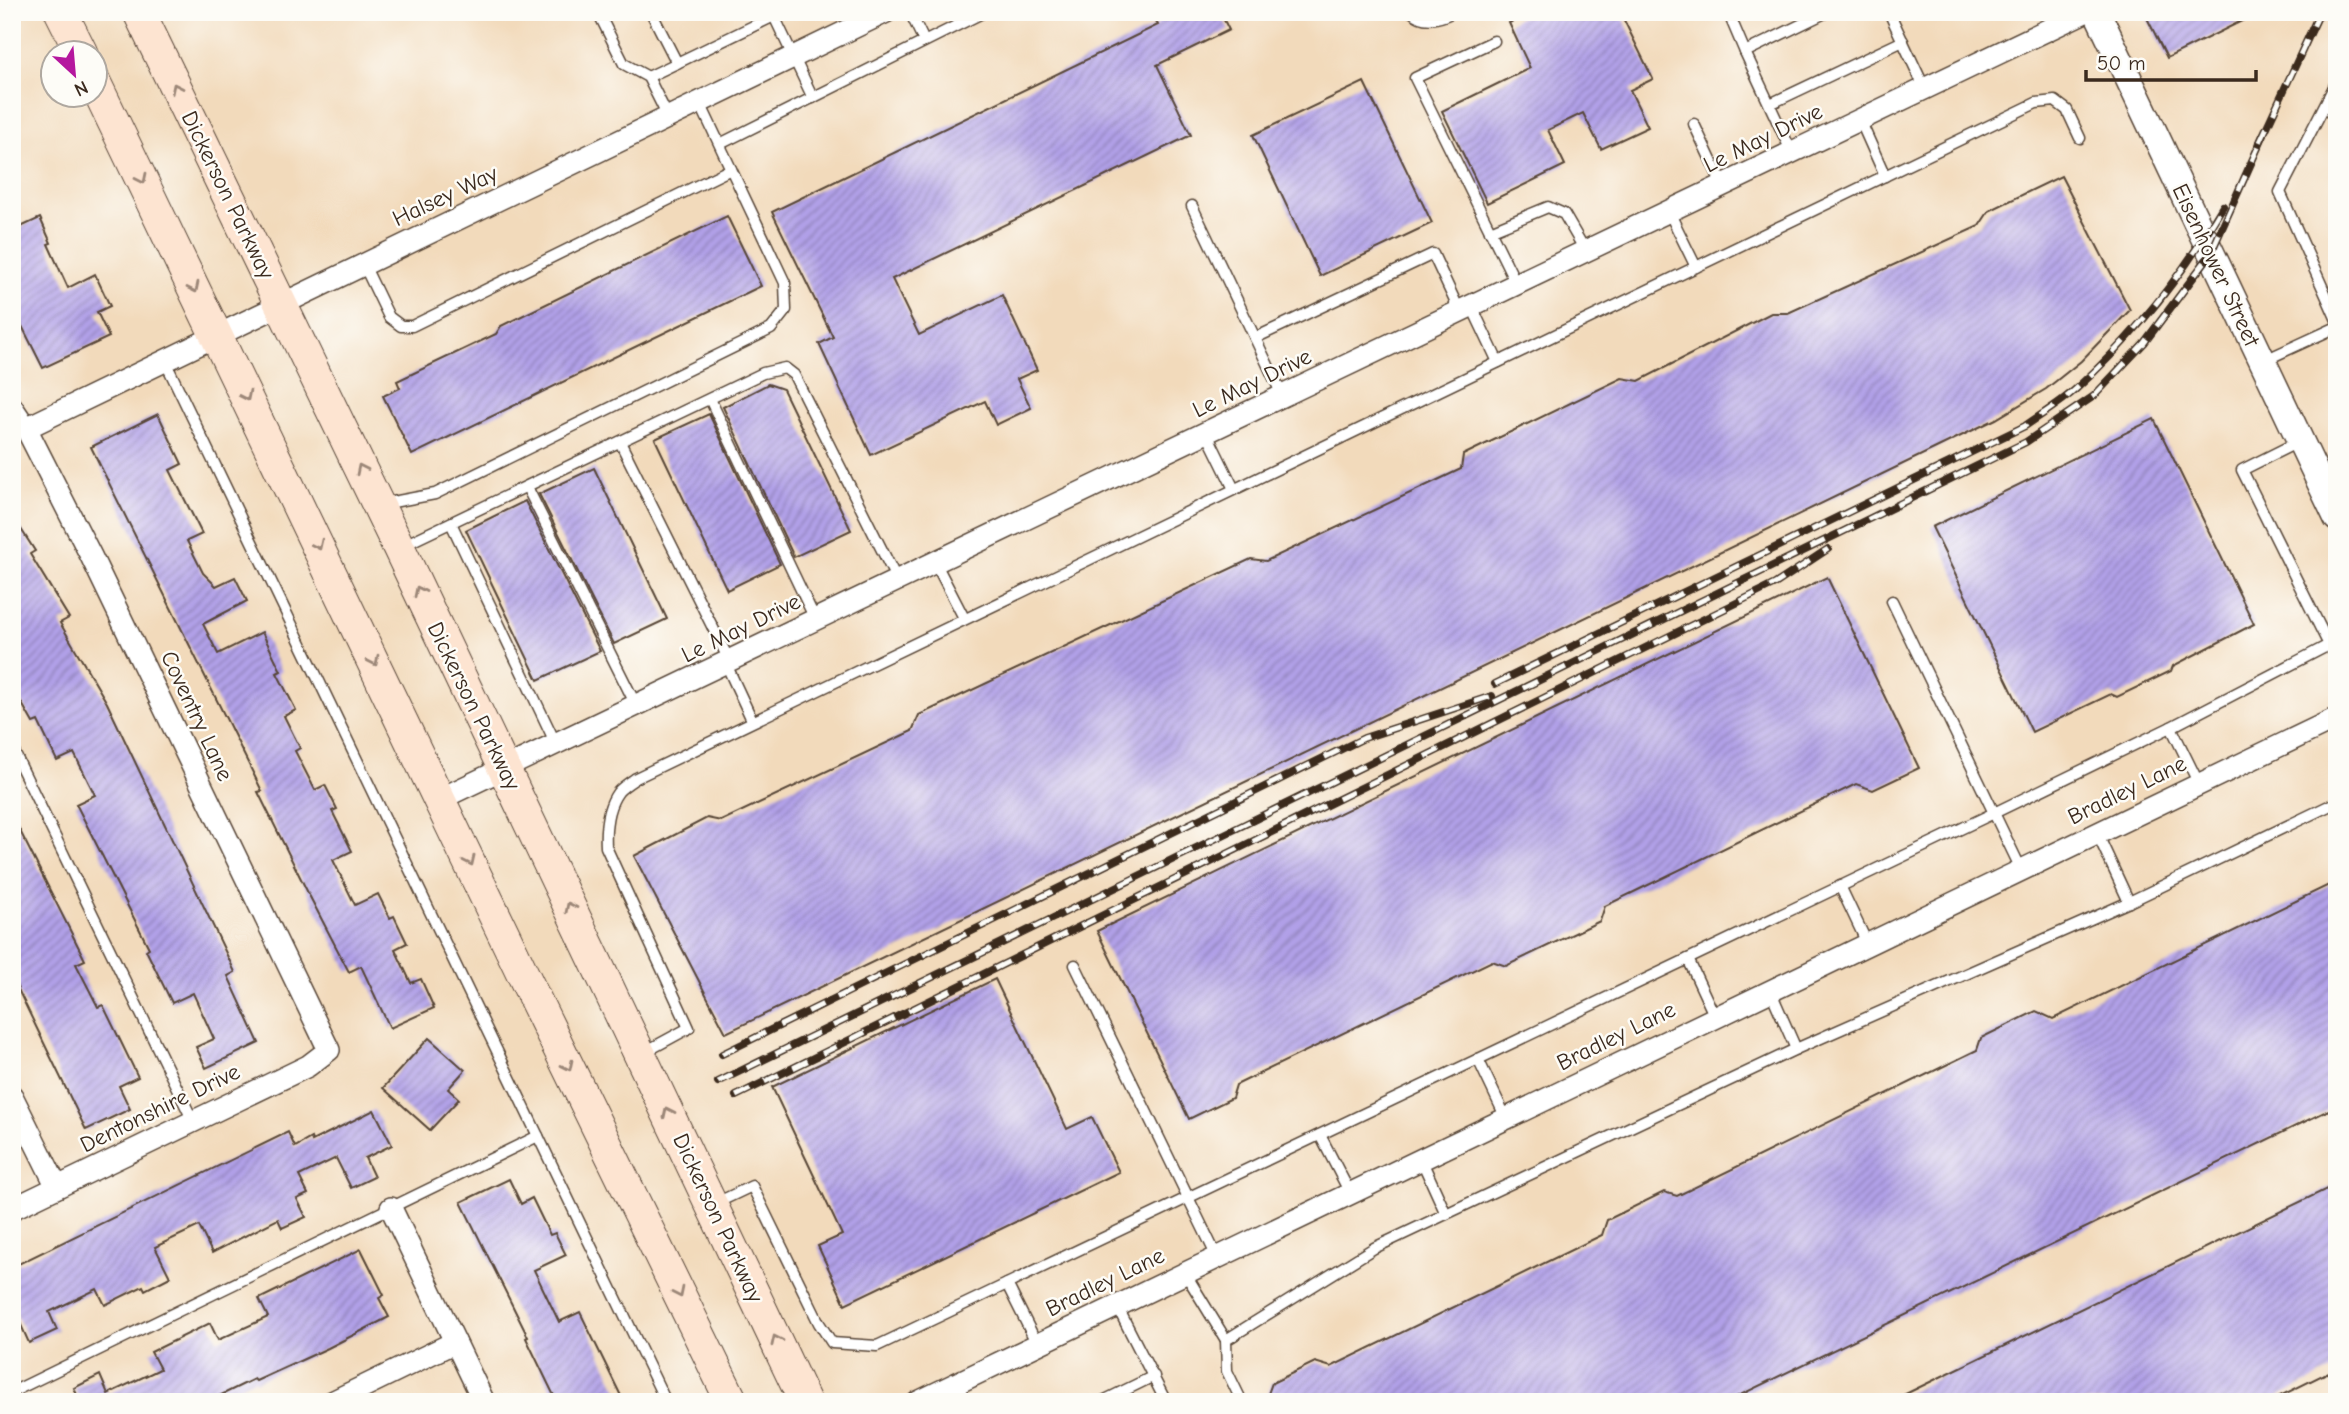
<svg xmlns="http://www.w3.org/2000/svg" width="2349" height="1414" font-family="'Comic Neue',sans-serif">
  <defs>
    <pattern id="building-hatch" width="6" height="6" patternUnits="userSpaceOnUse" patternTransform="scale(1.75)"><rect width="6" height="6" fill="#b1a0e8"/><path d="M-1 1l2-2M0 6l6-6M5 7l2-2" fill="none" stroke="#9183bb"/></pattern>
  </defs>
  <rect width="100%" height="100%" fill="#fdfcf7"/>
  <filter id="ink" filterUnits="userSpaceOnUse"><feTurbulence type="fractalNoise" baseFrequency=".0143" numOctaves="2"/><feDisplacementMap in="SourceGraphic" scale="14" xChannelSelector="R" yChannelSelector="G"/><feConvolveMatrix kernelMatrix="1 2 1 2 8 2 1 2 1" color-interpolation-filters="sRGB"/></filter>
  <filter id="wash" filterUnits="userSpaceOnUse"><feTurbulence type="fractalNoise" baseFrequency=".00686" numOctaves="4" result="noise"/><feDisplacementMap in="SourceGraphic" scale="28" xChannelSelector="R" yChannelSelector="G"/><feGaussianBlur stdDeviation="1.57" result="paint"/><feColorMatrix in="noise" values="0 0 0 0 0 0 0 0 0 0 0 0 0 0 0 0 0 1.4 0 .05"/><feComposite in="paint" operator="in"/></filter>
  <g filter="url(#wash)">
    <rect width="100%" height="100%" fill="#f2dabb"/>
    <g id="blocks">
      <!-- building -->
      <g fill="url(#building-hatch)">
        <path d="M1152 12H1220L1229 30 1157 65 1191 135 892 279 919 335 1002 295 1037 370 1017 379 1031 408 996 425 985 401 871 455 819 344 833 337 772 212 1158 25Z"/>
        <path d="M1531 12H1620L1653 79 1630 90 1648 127 1601 149 1583 113 1548 130 1565 165 1487 203 1442 111 1530 68 1509 23Z"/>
        <path d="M2144 12H2260L2167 58Z"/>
        <path d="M1364 82 1432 223 1320 276 1253 135Z"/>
        <path d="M2061 176 2130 310 2081 361 2046 389 1996 419 726 1033 634 856 707 818 721 821 912 731 919 715 1251 559 1266 561 1461 469 1463 455 1622 378 1639 381 1771 313H1788L1979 226 1989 211Z"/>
        <path d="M727 216 761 286 412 455 383 396 400 388 397 381 496 334 501 326Z"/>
        <path d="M40 218 51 243 48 244 68 288 95 274 110 306 97 312 109 337 43 368 15 312H12V231Z"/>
        <path d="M768 384 783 389 851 530 794 557 723 407Z"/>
        <path d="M158 414 182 464 170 470 202 534 187 541 203 573 216 586 235 577 247 601 203 624 218 654 262 632 281 671 277 673 296 710 284 716 300 748 295 751 315 790 325 785 337 809 332 811 352 851 333 860 355 905 378 894 390 918 394 916 407 943 395 949 411 983 421 979 434 1008 390 1028 361 966 349 972 309 895 258 792 262 791 91 447Z"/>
        <path d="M709 414 780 564 727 590 655 439Z"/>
        <path d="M2154 419 2254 624 2173 666 2171 671 2117 697 2111 694 2032 732 1932 527Z"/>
        <path d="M594 468 667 619 614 644 539 494Z"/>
        <path d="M525 501 600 651 538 680 466 530Z"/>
        <path d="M12 515 35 551 30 554 69 618 60 623 107 703 235 972 228 976 259 1043 206 1068 196 1047 214 1039 193 993 172 1003 146 950 149 948 76 804 95 795 74 753 57 761 38 721 33 723 12 686Z"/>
        <path d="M1827 577 1919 768 1873 790 1856 784 1605 906 1600 921 1506 966 1492 961 1236 1085 1232 1098 1189 1119 1097 931Z"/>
        <path d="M12 815 85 960 76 964 98 1007 103 1005 138 1077 119 1086 130 1109 86 1130 12 977Z"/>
        <path d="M2337 881V1106L1726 1402H1265L1272 1383 1315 1362 1331 1367 1602 1235 1607 1220 1664 1192 1677 1196 1977 1050 1981 1038 2036 1011 2053 1019Z"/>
        <path d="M995 979 1067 1129 1092 1117 1119 1172 845 1304 818 1246 842 1235 772 1087Z"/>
        <path d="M429 1038 465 1070 448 1089 459 1099 430 1130 383 1088Z"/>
        <path d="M374 1110 392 1145 365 1158 374 1177 351 1188 336 1158 299 1176 308 1194 297 1199 306 1217 282 1228 278 1219 212 1253 199 1226 155 1247 170 1277 145 1290 143 1286 105 1305 97 1289 49 1312 57 1330 29 1343 12 1305V1267L288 1132 295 1147 311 1138 312 1141Z"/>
        <path d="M509 1179 521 1204 532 1198 550 1235 555 1233 566 1255 534 1270 559 1322 580 1312 624 1402H557L526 1338 528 1337 461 1202Z"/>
        <path d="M2337 1184V1368L2268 1402H1889Z"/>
        <path d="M361 1249 384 1295 379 1298 389 1317 328 1348 256 1381 254 1379 207 1402H80L74 1388 100 1375 108 1394 160 1369 151 1352 210 1323 218 1340 268 1317 259 1299Z"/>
      </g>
    </g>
  </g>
  <g filter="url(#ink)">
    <use href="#blocks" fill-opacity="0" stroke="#564436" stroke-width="2"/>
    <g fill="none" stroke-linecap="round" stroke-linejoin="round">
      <defs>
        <g id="service">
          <path d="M598 12 624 64 648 77 669 119"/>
          <path d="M651 12 677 63"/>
          <path d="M776 12 774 16 813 98"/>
          <path d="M910 12 924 41"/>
          <path d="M1412 12C1424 23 1439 19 1453 12"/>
          <path d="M1728 12 1745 52"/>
          <path d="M1889 12 1925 89"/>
          <path d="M1494 41 1415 78 1517 285"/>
          <path d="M648 77 774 16"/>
          <path d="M2337 81 2280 192 2337 320"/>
          <path d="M1770 104 1903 41"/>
          <path d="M1860 120 1885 176"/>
          <path d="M1694 124 1723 186"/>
          <path d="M720 144 984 12"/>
          <path d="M1792 153 1745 52 1827 12"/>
          <path d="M1192 206 1255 338 1433 254 1460 312"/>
          <path d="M1669 212 1696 267"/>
          <path d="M1490 231 1548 207 1564 214 1586 252"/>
          <path d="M363 263 389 317 401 326H412L731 169 700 103"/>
          <path d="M1472 307 1498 362"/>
          <path d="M1255 338 1283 397"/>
          <path d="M165 361 666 1402"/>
          <path d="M2263 361 2337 327"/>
          <path d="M710 399 816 621"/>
          <path d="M1207 434 1234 489"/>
          <path d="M620 442 730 662"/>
          <path d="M527 487 637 707"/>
          <path d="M382 504 435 494 771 329 786 310 785 283 731 169"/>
          <path d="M451 523 556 744"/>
          <path d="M402 546 763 373 785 368 794 375 898 582"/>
          <path d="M936 564 964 618"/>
          <path d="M1892 601 1994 813 2171 727"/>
          <path d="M726 664 752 720"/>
          <path d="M12 748 193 1121"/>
          <path d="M2199 784 2171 727 2329 645 2242 470 2300 441"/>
          <path d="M2097 833 2129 902"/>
          <path d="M1840 886 1867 943"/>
          <path d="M1688 959 1715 1017"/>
          <path d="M1075 965 1217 1257"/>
          <path d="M1770 990 1796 1049"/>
          <path d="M643 1053 689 1028 606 847C605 829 607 807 618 792 622 787 630 782 636 778L2036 103 2055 101 2067 110 2080 138"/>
          <path d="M1478 1059 1506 1118"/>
          <path d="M1320 1135 1350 1193"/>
          <path d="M1421 1159 1446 1214"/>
          <path d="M712 1205 752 1186 819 1323 832 1343 877 1346 1994 813 2021 869"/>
          <path d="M1185 1273 1226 1340"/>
          <path d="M1007 1284 1037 1344"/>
          <path d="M1117 1306 1166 1402"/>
          <path d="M957 1383 965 1402"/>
          <path d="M12 1392 538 1136"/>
          <path d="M1101 1402 1154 1376"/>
          <path d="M1242 1402 1227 1371 1226 1340 1374 1248 1796 1049 2129 902 2337 802"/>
        </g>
        <g id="minor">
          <path d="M12 407 26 428 91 556 329 1050 308 1066 12 1209"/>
          <path d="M26 428 886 12"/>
          <path d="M440 799 2085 12"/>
          <path d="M12 1096 57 1187"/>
          <path d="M391 1208 484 1402"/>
          <path d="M332 1402 455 1342"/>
          <path d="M918 1402 2337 718"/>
        </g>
        <path id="tertiary" d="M2097 12 2337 518"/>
        <g id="secondary">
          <path d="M61 12 81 52"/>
          <path d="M139 12 399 548 805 1402"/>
          <path d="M94 81 531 991 732 1402"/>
        </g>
      </defs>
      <!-- service casing -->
      <use href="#service" stroke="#564436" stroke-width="13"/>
      <!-- minor casing -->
      <use href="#minor" stroke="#564436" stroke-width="24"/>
      <!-- tertiary casing -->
      <use href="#tertiary" stroke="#564436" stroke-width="29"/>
      <!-- secondary casing -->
      <use href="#secondary" stroke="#564436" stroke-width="34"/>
      <!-- service -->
      <use href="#service" stroke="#fff" stroke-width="10"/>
      <!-- minor -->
      <use href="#minor" stroke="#fff" stroke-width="21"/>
      <!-- tertiary -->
      <use href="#tertiary" stroke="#fff" stroke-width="26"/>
      <!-- secondary -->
      <use href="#secondary" stroke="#fde4d1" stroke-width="32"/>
      <defs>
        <g id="rail">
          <path d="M2260 142 2320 12"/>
          <path d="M1495 684 2025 426C2042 414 2062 402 2077 388 2134 336 2185 272 2223 206"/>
          <path d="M722 1054 1364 738 1492 696"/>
          <path d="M718 1082 2026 442 2094 396 2144 343 2210 255 2264 134"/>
          <path d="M736 1096 1775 584 1828 549"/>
        </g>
      </defs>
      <!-- rail casing -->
      <use href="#rail" stroke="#3b2a1e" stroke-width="8"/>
      <!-- rail -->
      <use href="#rail" stroke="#fdfcf7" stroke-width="5" stroke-dasharray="16" stroke-linecap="butt"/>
    </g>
    <!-- one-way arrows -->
    <defs><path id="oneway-chevron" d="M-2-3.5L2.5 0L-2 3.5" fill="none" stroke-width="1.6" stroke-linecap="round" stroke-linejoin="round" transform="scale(1.75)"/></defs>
    <g stroke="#9c8778">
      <use href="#oneway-chevron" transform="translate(176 88) rotate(-116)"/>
      <use href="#oneway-chevron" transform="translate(142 179) rotate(64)"/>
      <use href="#oneway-chevron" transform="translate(194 288) rotate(64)"/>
      <use href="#oneway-chevron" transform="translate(246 396) rotate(64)"/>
      <use href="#oneway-chevron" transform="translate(361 469) rotate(-116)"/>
      <use href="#oneway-chevron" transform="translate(318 545) rotate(65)"/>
      <use href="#oneway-chevron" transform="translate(419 591) rotate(-116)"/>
      <use href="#oneway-chevron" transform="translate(374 661) rotate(64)"/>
      <use href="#oneway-chevron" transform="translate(470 861) rotate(65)"/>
      <use href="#oneway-chevron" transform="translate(570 907) rotate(-116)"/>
      <use href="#oneway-chevron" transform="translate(568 1066) rotate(64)"/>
      <use href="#oneway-chevron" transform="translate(668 1112) rotate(-115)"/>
      <use href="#oneway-chevron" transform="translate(679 1293) rotate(64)"/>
      <use href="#oneway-chevron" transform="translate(776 1340) rotate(-115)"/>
    </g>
  </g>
  <g text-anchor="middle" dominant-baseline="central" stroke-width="5" stroke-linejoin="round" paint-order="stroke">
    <!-- street labels -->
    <g font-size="23" fill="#3b2a1e" stroke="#fdfcf7">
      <text transform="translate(1763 138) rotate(-26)">Le May Drive</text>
      <text transform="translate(228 195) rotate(64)">Dickerson Parkway</text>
      <text transform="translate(445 196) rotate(-25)">Halsey Way</text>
      <text transform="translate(2216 265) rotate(65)">Eisenhower Street</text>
      <text transform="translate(1252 383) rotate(-26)">Le May Drive</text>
      <text transform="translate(741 628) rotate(-26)">Le May Drive</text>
      <text transform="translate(474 706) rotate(64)">Dickerson Parkway</text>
      <text transform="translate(197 716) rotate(65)">Coventry Lane</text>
      <text transform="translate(2127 790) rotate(-26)">Bradley Lane</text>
      <text transform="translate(1616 1036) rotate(-26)">Bradley Lane</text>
      <text transform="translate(160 1108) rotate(-26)">Dentonshire Drive</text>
      <text transform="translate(718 1218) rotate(65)">Dickerson Parkway</text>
      <text transform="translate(1105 1282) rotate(-26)">Bradley Lane</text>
    </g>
  </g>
  <!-- margin -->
  <rect width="2349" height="1414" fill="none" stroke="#fdfcf7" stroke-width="42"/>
  <!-- north arrow -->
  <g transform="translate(74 74) rotate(154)"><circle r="33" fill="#fdfcf7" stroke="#afa8a0" stroke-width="2"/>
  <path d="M0-5L12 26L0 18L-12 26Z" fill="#b5179e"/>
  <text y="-10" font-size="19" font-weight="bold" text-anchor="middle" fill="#3b2a1e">N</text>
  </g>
  <!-- scale -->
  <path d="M2086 70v10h170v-10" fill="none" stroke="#3b2a1e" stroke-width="3.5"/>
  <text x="2097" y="70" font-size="21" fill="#3b2a1e" stroke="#fdfcf7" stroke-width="5" paint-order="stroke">50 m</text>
</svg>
